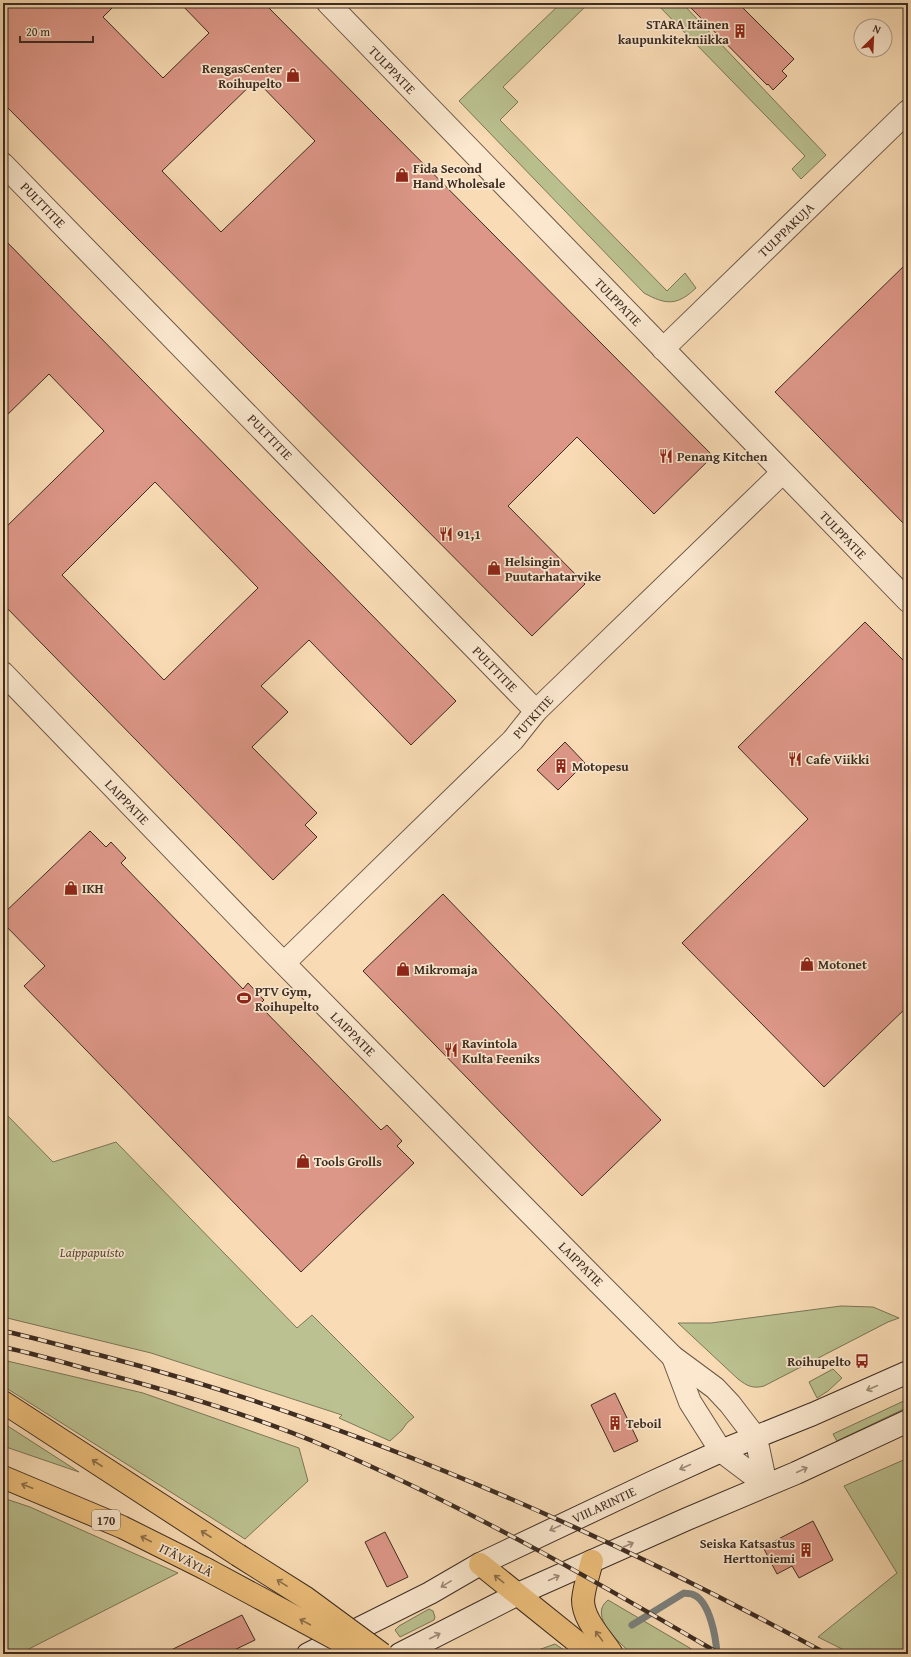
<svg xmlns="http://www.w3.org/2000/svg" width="911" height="1657" font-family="'Gentium Book Plus',serif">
  <rect width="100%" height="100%" fill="#f9dcb5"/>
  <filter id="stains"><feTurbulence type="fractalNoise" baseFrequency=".005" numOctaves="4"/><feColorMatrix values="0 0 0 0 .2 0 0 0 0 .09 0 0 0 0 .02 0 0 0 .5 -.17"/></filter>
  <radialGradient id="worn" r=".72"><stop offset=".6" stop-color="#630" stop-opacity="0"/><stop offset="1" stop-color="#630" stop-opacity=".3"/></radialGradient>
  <!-- green -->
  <g fill="#bbc190" stroke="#7c7659">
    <path d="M561 3H589L503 87 518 102 500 120 667 291 685 273 696 288C677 306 666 305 644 293L459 101Z"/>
    <path d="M656 3H682L826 155 801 179 792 169 805 156Z"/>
    <path d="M3 1111 53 1162 116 1142 297 1328 312 1315 414 1417 407 1423 402 1430 390 1441 339 1418 342 1415 151 1353 3 1317Z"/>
    <path d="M841 1306 873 1307 899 1318 888 1322 764 1386C753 1389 747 1386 738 1379L678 1323H711Z"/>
    <path d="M3 1360 143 1393 299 1448 308 1481 245 1539 3 1386Z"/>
    <path d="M833 1369 842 1378 828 1391 817 1398 809 1382Z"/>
    <path d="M908 1399V1407L837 1441 833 1434Z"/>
    <path d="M3 1423 79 1472 3 1446Z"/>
    <path d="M908 1458V1654H852L818 1637 897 1573 844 1486Z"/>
    <path d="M3 1498 30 1507 178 1573 19 1654H3Z"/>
    <path d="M608 1600 700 1654H632C621 1644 587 1616 608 1600Z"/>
    <path d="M429 1609 433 1611 435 1617 434 1620 400 1637 395 1630 399 1626Z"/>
    <path d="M555 1644 570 1654H527Z"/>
  </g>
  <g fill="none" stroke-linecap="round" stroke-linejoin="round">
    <!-- stream -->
    <path stroke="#7b807d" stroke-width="7" d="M632 1625 684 1593C687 1594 691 1593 694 1595 710 1602 716 1638 717 1654"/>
  </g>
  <!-- building -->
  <g fill="#dd9788" stroke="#3d2c22" fill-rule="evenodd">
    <path d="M3 3H117L103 17 163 78 209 33 180 3H264L713 456 654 514 577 437 508 506 585 584 532 636 3 103ZM256 80 315 141 221 232 162 171Z"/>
    <path d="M686 3H738L794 59 782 71 787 76 773 90 768 84 767 85Z"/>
    <path d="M3 238 456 701 411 745 309 640 261 686 288 712 252 747 317 813 305 825 317 837 273 880 3 604V530L104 431 49 374 3 419ZM155 482 258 588 164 680 62 575Z"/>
    <path d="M908 262V528L775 392Z"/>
    <path d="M865 622 908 665V1006L824 1087 682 943 808 819 738 747Z"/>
    <path d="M565 742 585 763 558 790 537 770Z"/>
    <path d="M90 831 106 847 111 842 126 858 121 863 243 989 248 983 264 1000 259 1005 381 1130 387 1125 402 1141 397 1146 414 1163 301 1272 24 986 45 966 3 923V914Z"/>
    <path d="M443 894 661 1120 582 1196 363 971Z"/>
    <path d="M615 1393 638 1441 614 1452 591 1405Z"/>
    <path d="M813 1521 833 1560 799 1578 792 1566 777 1574 763 1547Z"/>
    <path d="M385 1532 408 1577 387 1587 365 1542Z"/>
    <path d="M242 1615 255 1640 226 1654H163Z"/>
  </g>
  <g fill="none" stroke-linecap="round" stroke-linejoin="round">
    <defs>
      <g id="minor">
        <path d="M328 3 908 601"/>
        <path d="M3 164 536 711"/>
        <path d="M663 349 908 111"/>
        <path d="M3 673 257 936 583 1267 673 1357 715 1388 730 1404 756 1438 766 1485"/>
        <path d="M284 963 513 740 536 711 782 473"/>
        <path d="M673 1357 690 1402 721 1451 766 1485"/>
      </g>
      <g id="secondary">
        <path d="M308 1654 430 1593 480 1564 653 1482 721 1451 813 1414 908 1372"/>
        <path d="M400 1654 518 1594 687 1519 796 1473 908 1421"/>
      </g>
      <g id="trunk">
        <path d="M3 1402 238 1555"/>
        <path d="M3 1477 122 1527 206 1569"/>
        <path d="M592 1561C589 1573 584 1587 583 1600 583 1620 602 1638 612 1654"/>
        <path d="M480 1564 592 1654"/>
      </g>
    </defs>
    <!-- minor casing -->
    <use href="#minor" stroke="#6c5847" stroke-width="24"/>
    <!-- secondary casing -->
    <use href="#secondary" stroke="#3d2c22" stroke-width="24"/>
    <!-- trunk casing -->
    <use href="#trunk" stroke="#3d2c22" stroke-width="24"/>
    <!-- minor -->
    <use href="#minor" stroke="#fbe8cf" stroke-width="22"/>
    <!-- secondary -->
    <use href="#secondary" stroke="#fbe8cf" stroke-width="22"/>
    <!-- trunk -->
    <use href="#trunk" stroke="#ecbe7a" stroke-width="22"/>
    <defs>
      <g id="rail">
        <path d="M3 1331C36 1338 69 1348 103 1356 354 1422 600 1530 827 1654"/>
        <path d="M3 1347C31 1353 59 1361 87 1369 168 1390 249 1414 327 1447 463 1505 592 1579 720 1654"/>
      </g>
    </defs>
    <!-- rail casing -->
    <use href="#rail" stroke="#3d2c22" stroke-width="4.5"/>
    <!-- rail -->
    <use href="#rail" stroke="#fbe8cf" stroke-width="3" stroke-dasharray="9" stroke-linecap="butt"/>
    <defs>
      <g id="trunk-bridge">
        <path d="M238 1555 306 1598 382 1654"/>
        <path d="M206 1569 364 1654"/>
      </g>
    </defs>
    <!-- trunk-bridge casing -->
    <use href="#trunk-bridge" stroke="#3d2c22" stroke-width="24" stroke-linecap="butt"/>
    <!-- trunk-bridge -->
    <use href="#trunk-bridge" stroke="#ecbe7a" stroke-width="22"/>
  </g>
  <!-- one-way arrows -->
  <defs><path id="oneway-shaft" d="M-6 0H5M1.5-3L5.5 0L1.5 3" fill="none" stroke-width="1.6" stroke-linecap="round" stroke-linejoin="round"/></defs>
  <g stroke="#9c8a78">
    <use href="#oneway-shaft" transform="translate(872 1388) rotate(156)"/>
    <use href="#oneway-shaft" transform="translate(685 1467) rotate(156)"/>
    <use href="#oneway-shaft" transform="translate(802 1470) rotate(-25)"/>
    <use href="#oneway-shaft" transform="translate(555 1528) rotate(155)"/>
    <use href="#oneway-shaft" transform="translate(628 1545) rotate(-24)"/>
    <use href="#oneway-shaft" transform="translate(554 1578) rotate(-25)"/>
    <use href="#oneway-shaft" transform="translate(446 1584) rotate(149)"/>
    <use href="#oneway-shaft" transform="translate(435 1636) rotate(-27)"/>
  </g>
  <g stroke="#8c6e4a">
    <use href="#oneway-shaft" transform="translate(97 1463) rotate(-147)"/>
    <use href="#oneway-shaft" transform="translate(27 1486) rotate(-159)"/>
    <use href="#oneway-shaft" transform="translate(206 1534) rotate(-147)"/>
    <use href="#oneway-shaft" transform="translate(146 1539) rotate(-153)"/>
    <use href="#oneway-shaft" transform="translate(499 1579) rotate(-142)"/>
    <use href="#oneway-shaft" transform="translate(282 1583) rotate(-148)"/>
    <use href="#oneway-shaft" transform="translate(305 1622) rotate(-152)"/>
    <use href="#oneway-shaft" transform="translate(599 1636) rotate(-126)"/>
  </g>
  <!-- icons -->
  <defs>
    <symbol id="building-bare" viewBox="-9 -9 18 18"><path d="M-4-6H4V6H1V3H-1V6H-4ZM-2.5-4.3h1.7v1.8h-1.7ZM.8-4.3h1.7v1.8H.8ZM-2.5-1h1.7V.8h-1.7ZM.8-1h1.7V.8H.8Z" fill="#8f2418" stroke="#fbe8cf" stroke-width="2.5" paint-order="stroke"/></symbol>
    <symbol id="shop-bare" viewBox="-9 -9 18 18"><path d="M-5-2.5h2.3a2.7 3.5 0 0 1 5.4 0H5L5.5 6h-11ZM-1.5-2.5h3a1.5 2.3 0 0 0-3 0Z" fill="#8f2418" stroke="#fbe8cf" stroke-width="2.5" paint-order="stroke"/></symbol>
    <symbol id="restaurant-bare" viewBox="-9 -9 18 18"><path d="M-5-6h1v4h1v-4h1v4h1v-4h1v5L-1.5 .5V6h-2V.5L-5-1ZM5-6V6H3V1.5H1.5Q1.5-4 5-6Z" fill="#8f2418" stroke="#fbe8cf" stroke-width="2.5" paint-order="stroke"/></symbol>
    <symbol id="stadium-bare" viewBox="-9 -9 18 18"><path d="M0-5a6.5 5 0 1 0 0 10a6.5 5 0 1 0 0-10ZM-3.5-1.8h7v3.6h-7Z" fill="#8f2418" stroke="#fbe8cf" stroke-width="2.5" paint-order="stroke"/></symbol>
    <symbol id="bus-bare" viewBox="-9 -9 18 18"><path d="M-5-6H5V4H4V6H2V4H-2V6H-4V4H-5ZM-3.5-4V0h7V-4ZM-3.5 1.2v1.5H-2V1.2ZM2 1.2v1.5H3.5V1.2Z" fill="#8f2418" stroke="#fbe8cf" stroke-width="2.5" paint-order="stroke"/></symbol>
  </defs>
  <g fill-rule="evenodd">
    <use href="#building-bare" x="730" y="21" width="20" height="20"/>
    <use href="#shop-bare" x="283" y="65" width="20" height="20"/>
    <use href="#shop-bare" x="392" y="165" width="20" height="20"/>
    <use href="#restaurant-bare" x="656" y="446" width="20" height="20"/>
    <use href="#restaurant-bare" x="436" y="524" width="20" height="20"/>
    <use href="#shop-bare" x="484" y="558" width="20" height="20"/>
    <use href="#restaurant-bare" x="785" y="749" width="20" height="20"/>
    <use href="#building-bare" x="551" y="756" width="20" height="20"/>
    <use href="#shop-bare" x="61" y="878" width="20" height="20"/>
    <use href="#shop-bare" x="797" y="954" width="20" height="20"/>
    <use href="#shop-bare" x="393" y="959" width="20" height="20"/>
    <use href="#stadium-bare" x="234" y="988" width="20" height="20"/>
    <use href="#restaurant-bare" x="441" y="1040" width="20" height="20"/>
    <use href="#shop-bare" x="293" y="1151" width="20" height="20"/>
    <use href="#bus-bare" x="852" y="1351" width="20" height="20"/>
    <use href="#building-bare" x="605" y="1413" width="20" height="20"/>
    <use href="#building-bare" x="796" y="1540" width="20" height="20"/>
  </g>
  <g text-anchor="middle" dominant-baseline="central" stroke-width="3.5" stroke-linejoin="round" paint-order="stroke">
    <!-- shield labels -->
    <rect fill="#fbe8cf" stroke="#766456" stroke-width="1" x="92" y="1510" width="28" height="20" rx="3"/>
    <g font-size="12" font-weight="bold" fill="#3d2c22">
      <text x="106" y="1520">170</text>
    </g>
    <!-- poi labels -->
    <g font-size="13" font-weight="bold" fill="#3d2c22" stroke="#fbe8cf" text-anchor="start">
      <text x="729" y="24" text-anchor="end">STARA Itäinen<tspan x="729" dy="15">kaupunkitekniikka</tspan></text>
      <text x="282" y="68" text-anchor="end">RengasCenter<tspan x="282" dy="15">Roihupelto</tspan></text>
      <text x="413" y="168">Fida Second<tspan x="413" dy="15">Hand Wholesale</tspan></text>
      <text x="677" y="456">Penang Kitchen</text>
      <text x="457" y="534">91,1</text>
      <text x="505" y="561">Helsingin<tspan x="505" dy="15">Puutarhatarvike</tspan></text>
      <text x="806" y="759">Cafe Viikki</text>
      <text x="572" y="766">Motopesu</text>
      <text x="82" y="888">IKH</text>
      <text x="818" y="964">Motonet</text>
      <text x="414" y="969">Mikromaja</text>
      <text x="255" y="991">PTV Gym,<tspan x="255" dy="15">Roihupelto</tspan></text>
      <text x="462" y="1043">Ravintola<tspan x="462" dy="15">Kulta Feeniks</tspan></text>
      <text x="314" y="1161">Tools Grolls</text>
      <text x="851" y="1361" text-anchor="end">Roihupelto</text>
      <text x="626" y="1423">Teboil</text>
      <text x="795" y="1543" text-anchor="end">Seiska Katsastus<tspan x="795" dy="15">Herttoniemi</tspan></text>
    </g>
    <!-- street labels -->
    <g font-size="13" fill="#3d2c22" stroke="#fbe8cf">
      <text transform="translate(392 70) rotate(46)">TULPPATIE</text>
      <text transform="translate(43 205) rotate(46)">PULTTITIE</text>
      <text transform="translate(786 230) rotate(-44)">TULPPAKUJA</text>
      <text transform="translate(618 302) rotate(46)">TULPPATIE</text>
      <text transform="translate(270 437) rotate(46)">PULTTITIE</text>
      <text transform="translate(843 535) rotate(46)">TULPPATIE</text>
      <text transform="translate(495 669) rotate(46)">PULTTITIE</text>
      <text transform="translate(533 717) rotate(-48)">PUTKITIE</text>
      <text transform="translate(127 802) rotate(46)">LAIPPATIE</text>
      <text transform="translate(353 1034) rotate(45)">LAIPPATIE</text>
      <text transform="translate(581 1264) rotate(45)">LAIPPATIE</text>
      <text transform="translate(604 1505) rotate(-25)">VIILARINTIE</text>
      <text transform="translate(186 1560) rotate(27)">ITÄVÄYLÄ</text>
    </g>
    <!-- park labels -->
    <g font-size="13" font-style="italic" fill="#564a38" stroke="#fbe8cf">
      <text x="92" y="1252">Laippapuisto</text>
    </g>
  </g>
  <!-- margin -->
  <rect width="911" height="1657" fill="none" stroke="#f9dcb5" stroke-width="16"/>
  <rect x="4" y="4" width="903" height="1649" fill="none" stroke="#3d2c22" stroke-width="2"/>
  <rect x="8" y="8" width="895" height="1641" fill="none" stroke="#3d2c22"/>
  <!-- north arrow -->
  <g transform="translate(873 38) rotate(24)"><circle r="19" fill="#fbe8cf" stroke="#af9d8a"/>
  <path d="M0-3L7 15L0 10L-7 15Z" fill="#8f2418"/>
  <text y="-6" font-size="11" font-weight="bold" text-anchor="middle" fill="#3d2c22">N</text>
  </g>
  <!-- scale -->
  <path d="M20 36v6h73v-6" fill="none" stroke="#3d2c22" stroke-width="2"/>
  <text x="26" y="36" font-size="12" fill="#3d2c22" stroke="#fbe8cf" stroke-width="3" paint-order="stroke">20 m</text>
  <rect width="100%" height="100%" filter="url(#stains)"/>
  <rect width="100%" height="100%" fill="url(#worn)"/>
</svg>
